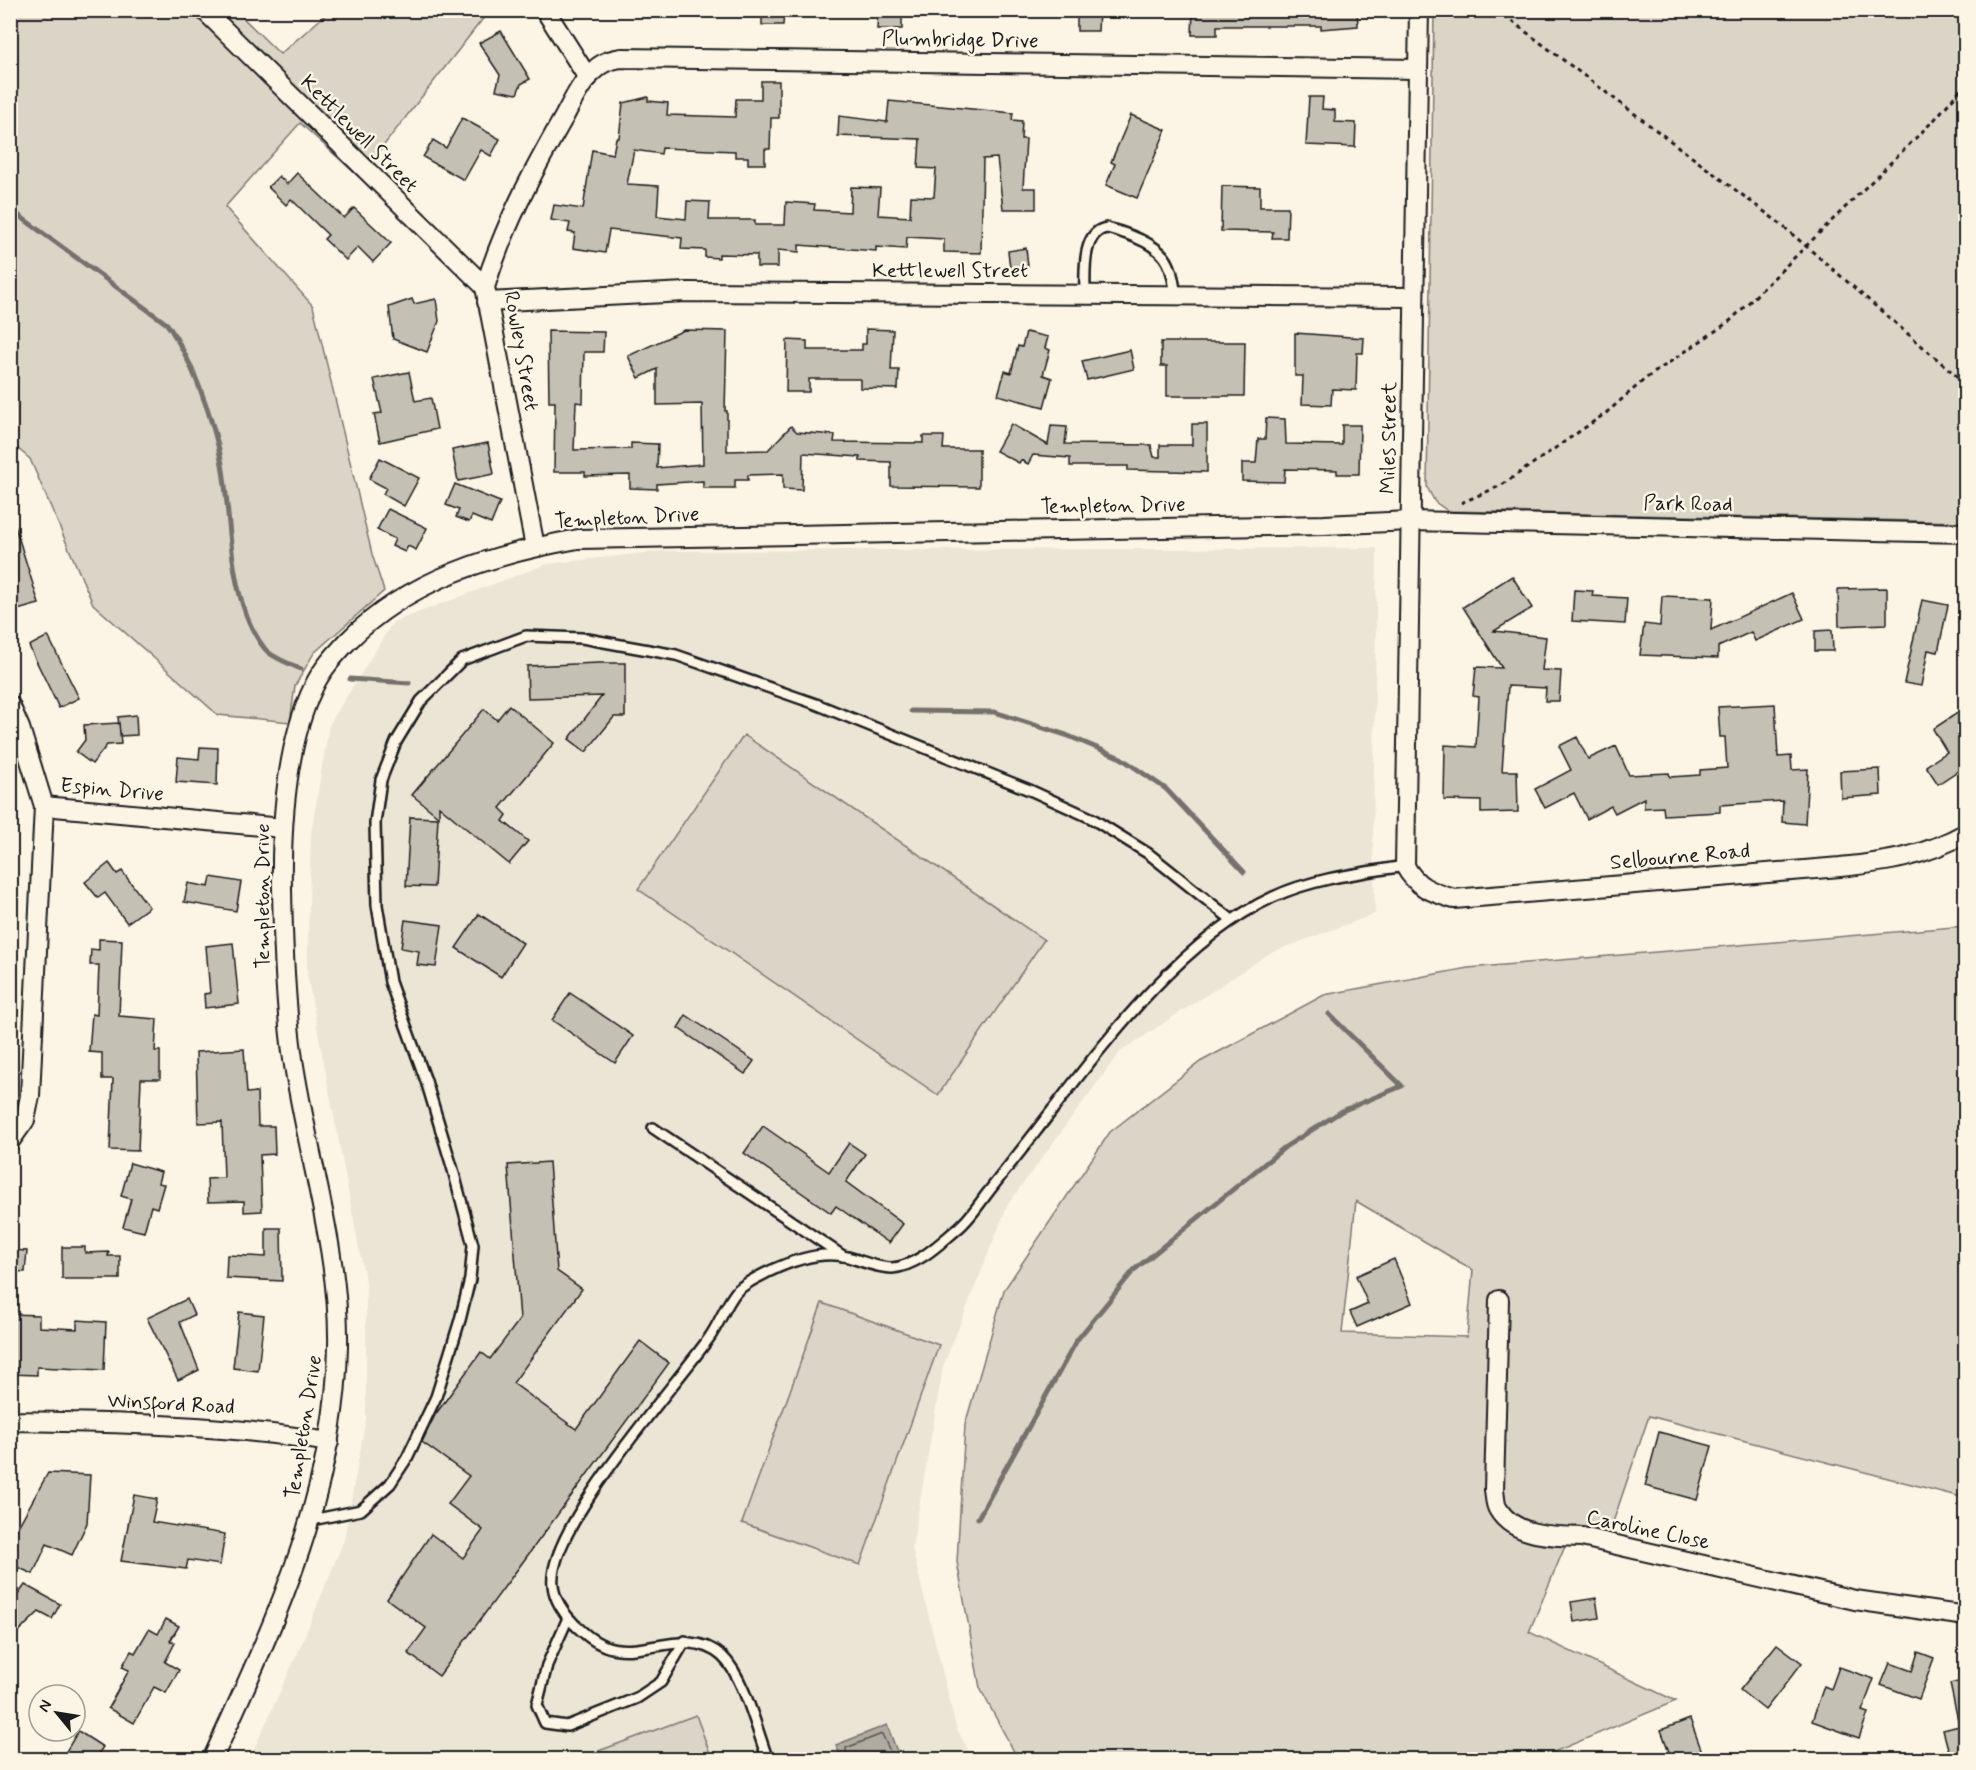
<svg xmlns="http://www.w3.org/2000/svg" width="1976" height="1770" font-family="Mynerve,sans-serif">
  <rect width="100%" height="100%" fill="#fcf5e5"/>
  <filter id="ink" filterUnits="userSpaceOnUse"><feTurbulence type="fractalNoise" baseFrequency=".0167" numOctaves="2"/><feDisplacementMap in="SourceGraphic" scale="12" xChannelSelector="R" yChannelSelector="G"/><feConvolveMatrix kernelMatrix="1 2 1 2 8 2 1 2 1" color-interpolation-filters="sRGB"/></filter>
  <g filter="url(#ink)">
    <!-- built -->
    <path fill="#ebe5d6" d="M1377 548 1373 843 1375 914 1270 953 1120 1052 1008 1204 943 1367 912 1548 956 1727 973 1759 249 1760 299 1650 344 1540 366 1418V1285L307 974 311 834 329 725 393 622 547 564 662 551Z"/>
    <!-- green -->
    <g fill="#dbd5c8" stroke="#7c7872" stroke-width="1.5" fill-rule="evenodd">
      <path d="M10 11H236L280 54 330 11H489L359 177 300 123 225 207 313 306 372 554 384 591 314 653 295 686 290 722 218 715 93 604 30 459 11 443Z"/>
      <path d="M1434 11H1965V522L1448 511 1435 502 1427 487Z"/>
      <path d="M744 735 1044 940 938 1095 638 889Z"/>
      <path d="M1965 926V1498L1649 1416 1609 1534 1574 1525 1529 1632 1676 1701 1549 1754 1545 1759H1018L980 1688 957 1562 965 1425 1004 1290 1110 1132 1200 1062 1324 995 1468 968ZM1356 1201 1473 1270 1467 1337 1342 1333Z"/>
      <path d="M822 1303 939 1345 860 1565 742 1523Z"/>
      <path d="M696 1715 712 1759H577Z"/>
    </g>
    <!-- water -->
    <path fill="#b0aba1" stroke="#75726c" stroke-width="1.5" d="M887 1725 900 1759H842L836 1745Z"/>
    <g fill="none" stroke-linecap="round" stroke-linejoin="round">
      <!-- shore -->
      <path stroke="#575551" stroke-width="1.5" d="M847 1760 846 1748 882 1734 894 1760"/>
      <!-- stream -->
      <g stroke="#75726c" stroke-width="5">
        <path d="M10 209 167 324C192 359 214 421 222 464 232 521 227 601 265 649 272 658 291 664 301 669"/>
        <path d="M350 679 409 683"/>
        <path d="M911 711 994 712 1066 735 1121 758 1166 789 1244 872"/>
        <path d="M978 1518 1077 1340 1134 1270 1285 1147 1342 1111 1402 1086 1329 1014"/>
      </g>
    </g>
    <!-- building -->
    <g fill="#c4c0b3" stroke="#1c1c1c" stroke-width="1.5">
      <path d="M762 10H784L783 25H762Z"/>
      <path d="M878 10H902V29H877Z"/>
      <path d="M1077 10H1099L1098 31H1077Z"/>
      <path d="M1193 10H1357L1358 26 1321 29V26H1217V35H1192Z"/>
      <path d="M501 31 530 79 521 84 517 94 496 90 500 75 479 43Z"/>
      <path d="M761 81H779V118H771L770 149H765V164H748V157H735V151L662 148 661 154 634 150 627 184 659 186 657 216 686 219 687 201 710 202 709 220H755V225H785L786 202 815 204 814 210 850 212 851 187 880 188 878 215 910 217 911 196 934 197 936 169 918 168 920 139 838 136 839 116 887 122 889 101 1013 113 1012 120 1022 121 1021 139H1026L1023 188H1036V209H1003L997 158 983 159 981 253 944 252V239L907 237 906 249 876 247V251L799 245V252L778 250V267H757V255L719 254V258L705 257V250L681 249 682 238 609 230 605 253 573 248 575 233 568 232 570 223 551 220 554 205 583 209 592 150 613 154 616 138H619L623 103 648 97V101L668 103 667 115 735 117 736 99H761Z"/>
      <path d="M1309 97H1323L1322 109 1335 110V122L1356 123 1355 147 1306 145Z"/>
      <path d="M1131 115 1166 130 1137 198 1106 185 1115 164 1111 162Z"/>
      <path d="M462 118 500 139 491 156 481 150 464 180 423 157 433 140 446 148Z"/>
      <path d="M297 173 344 218 354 208 391 243 373 262 358 247 346 260 324 239 328 235 291 199 286 205 268 187 279 176 287 184Z"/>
      <path d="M1222 186 1260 187V207H1288L1287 238H1272L1273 232 1221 231Z"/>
      <path d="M1026 248 1028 266 1010 268 1008 251Z"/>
      <path d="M412 299 414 304 436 299 439 321 427 352 393 339 389 307Z"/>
      <path d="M866 329 893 330 891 370H899L898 389 860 388V379H809V392H786L787 340 807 341V350H862V344H866Z"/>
      <path d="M684 330 727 331 725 411H727V451L768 450 791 426 797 432 835 435 834 442 923 443V436H944L943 449H979V487L891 486V462L860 461V457L803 453 802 490 783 489V474L748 475V480H735V488H703V481L657 484V489L630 488V475L585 476V472H554L555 402H549L548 331 604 332 603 352H584L583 403 576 402 574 450 631 449V443L658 444 657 468 703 464 702 404 657 405V369L639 378 628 356Z"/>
      <path d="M1026 332 1048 337 1045 348 1050 350 1043 375 1052 378 1044 407 998 395 1005 371 1011 373 1018 346 1022 347Z"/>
      <path d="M1295 333 1364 338 1363 353H1357L1356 390 1332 389 1331 405 1302 404 1303 376H1295Z"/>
      <path d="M1161 342H1245L1244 396H1167V366H1161Z"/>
      <path d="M1130 350 1134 369 1087 380 1082 361Z"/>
      <path d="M409 372 415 401 431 398 437 429 380 442 374 414 382 413 374 379Z"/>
      <path d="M1266 418 1285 419 1286 444 1342 445V425H1360L1359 474H1337V470L1285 469 1284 482 1242 481V463H1256L1258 439H1265Z"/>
      <path d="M1011 424 1048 445 1051 426 1067 427 1065 444 1151 445 1154 457H1160V445H1192V424H1207V472L1128 470V466H1070V458L1033 455 1028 464 1021 460 1019 463 996 451Z"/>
      <path d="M488 443 494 474 458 481 452 450Z"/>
      <path d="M380 458 419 478 404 506 383 494 386 488 369 479Z"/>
      <path d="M455 484 500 502 491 524 472 516 469 522 456 517 459 510 446 505Z"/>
      <path d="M388 509 427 528 416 550 408 546 405 552 392 546 395 539 377 530Z"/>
      <path d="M10 523H14L39 604 10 612Z"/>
      <path d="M1512 576 1532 608 1494 631 1546 637 1542 670 1561 671 1559 701H1545L1546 688 1508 686 1502 771H1517L1518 812 1481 813V801L1444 800 1445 745 1476 747 1479 697 1473 696 1476 667 1502 668 1463 607Z"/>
      <path d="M1887 588V624L1839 626 1838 589Z"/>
      <path d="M1574 590 1593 591 1592 596 1627 598 1625 624 1572 621Z"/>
      <path d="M1792 593 1804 619 1755 641 1751 632 1718 647V658L1640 655 1644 624 1660 626 1662 596 1713 598 1711 630Z"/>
      <path d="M1922 600 1948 605 1938 652 1928 650 1921 686 1904 683Z"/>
      <path d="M1832 630 1833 651H1815V631Z"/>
      <path d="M48 636 79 698 59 708 29 646Z"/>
      <path d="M599 663H625V717H614L586 752 569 739 602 696 528 698 527 666Z"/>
      <path d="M1775 704 1778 757 1791 756 1792 770 1808 769 1805 824 1782 822 1783 801 1720 805V812L1664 815 1663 807 1644 808V798L1615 813 1611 806 1587 819 1574 793 1545 808 1535 789 1571 770 1559 746 1577 737 1588 759 1616 746 1629 775 1669 773 1670 777 1700 775V770L1727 768 1725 737H1720L1718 707Z"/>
      <path d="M509 705 554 743 500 808 507 815 503 821 528 841 509 864 439 806V817L412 795 484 709 497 720Z"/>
      <path d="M1965 708V766L1938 784 1926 766 1947 752 1933 729Z"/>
      <path d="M136 715 137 735 120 736 118 717Z"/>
      <path d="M119 723 121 744 107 745 92 764 76 752 85 740 84 725Z"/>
      <path d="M200 747 218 748 217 785 176 782 178 757 199 759Z"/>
      <path d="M1880 769 1881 795 1841 798 1840 771Z"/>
      <path d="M410 817 438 818 434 887 406 886Z"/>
      <path d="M109 863 117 874 122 871 149 907 127 923 105 893 98 898 85 882Z"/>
      <path d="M211 877 241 882 236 911 184 902 188 883 209 887Z"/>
      <path d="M479 914 523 943 501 977 456 948Z"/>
      <path d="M405 920 442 925 436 967 417 965 419 951 401 948Z"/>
      <path d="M99 939 122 940 119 1016 157 1019 155 1051H160V1079H141L138 1151 110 1150 113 1079H102V1053L89 1052 92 1014 97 1015 99 965H90L91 949 99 950Z"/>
      <path d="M233 943 239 1004 205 1008 204 994 210 993 206 946Z"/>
      <path d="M570 993 633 1036 615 1063 552 1020Z"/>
      <path d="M686 1015 754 1061 745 1074 678 1028Z"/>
      <path d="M244 1049 247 1093 257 1092 258 1126H274L275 1154 260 1155 262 1211 244 1212V1201L208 1202 207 1179 224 1178 222 1122 198 1123 196 1052Z"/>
      <path d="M763 1126 829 1172 849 1143 865 1154 846 1182 903 1224 889 1243 836 1206 831 1213 744 1153Z"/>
      <path d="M549 1162 557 1271 582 1289 513 1383 576 1429 640 1341 669 1363 439 1676 408 1653 426 1628 387 1599 431 1534 463 1558 483 1530 448 1504 469 1476 422 1442 435 1415 481 1352 490 1359 520 1319 508 1165Z"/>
      <path d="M130 1163 161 1172 158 1183 164 1184 157 1208 151 1206 144 1232 123 1227 131 1199 121 1196Z"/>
      <path d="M266 1228H281L282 1281 226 1278 227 1255 266 1257Z"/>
      <path d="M62 1247H85V1253L109 1252 108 1256H120V1279H62Z"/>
      <path d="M10 1250 27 1251 25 1272 10 1271Z"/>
      <path d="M1394 1259 1412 1303 1357 1327 1350 1312 1368 1304 1356 1276Z"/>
      <path d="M187 1299 194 1315 180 1322 199 1370 178 1380 147 1318Z"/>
      <path d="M239 1312 264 1315 258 1371 233 1368Z"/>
      <path d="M10 1314 39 1315V1327L77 1329V1320L106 1322 104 1370 37 1367V1375L10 1374Z"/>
      <path d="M1659 1432 1712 1446 1697 1500 1645 1486Z"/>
      <path d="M48 1473 90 1475 87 1523 72 1555 47 1544 33 1574 10 1564V1541Z"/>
      <path d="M134 1495 157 1499 152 1522 225 1534 220 1565 188 1560 186 1569 121 1561Z"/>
      <path d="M25 1585 60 1604 52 1619 39 1612 10 1640V1606Z"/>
      <path d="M1596 1598 1599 1618 1574 1622 1571 1602Z"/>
      <path d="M166 1619 179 1626 170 1641 175 1643 165 1662 179 1670 166 1693 154 1687 134 1723 108 1708 129 1670 122 1667 131 1651 135 1653 149 1629 158 1634Z"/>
      <path d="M1777 1644 1802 1663 1765 1710 1740 1690Z"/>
      <path d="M1918 1652 1934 1658 1919 1699 1881 1685 1890 1663 1912 1671Z"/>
      <path d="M1839 1667 1874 1679 1862 1711 1868 1713 1859 1738 1812 1721 1824 1686 1831 1689Z"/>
      <path d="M1965 1680V1724L1959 1725 1950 1684Z"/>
      <path d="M1690 1719 1705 1760H1672L1661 1730Z"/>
      <path d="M1963 1725 1965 1751 1950 1756 1943 1730Z"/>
      <path d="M78 1731 103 1747 94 1760H61Z"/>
    </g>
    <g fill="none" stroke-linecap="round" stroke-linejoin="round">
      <defs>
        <g id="lane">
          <path d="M1085 295C1085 276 1081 231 1107 228 1126 233 1159 243 1168 263 1173 272 1174 285 1176 295"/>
          <path d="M653 1128 843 1256"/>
          <path d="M312 1520 361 1510 390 1484 407 1458 436 1397 460 1320 470 1279 473 1245 453 1170 426 1081 390 982 377 905 375 823 381 780 396 742 421 701 462 660 526 636 582 638 676 655 816 704 1032 791 1091 818 1149 854 1232 920"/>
          <path d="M568 1618 547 1665 537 1705 545 1723 567 1726 637 1698 661 1682 685 1641"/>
          <path d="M768 1760C757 1731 744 1676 722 1656 687 1625 643 1660 605 1646 592 1641 584 1633 574 1624 564 1614 554 1599 553 1585 546 1529 674 1388 709 1338 719 1324 725 1306 736 1292 743 1284 758 1277 768 1272 791 1261 821 1250 848 1257 862 1261 877 1268 892 1268 917 1266 938 1245 956 1230 968 1221 977 1207 986 1195 1003 1173 1020 1152 1037 1130 1100 1049 1178 941 1273 897 1314 878 1361 873 1405 866"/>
        </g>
        <g id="street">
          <path d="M204 10 485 287"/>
          <path d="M545 10 588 78"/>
          <path d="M1419 10 1405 866C1417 888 1432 892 1454 899L1840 867C1887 862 1923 857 1966 833"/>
          <path d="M487 302 686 292 1413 297"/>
          <path d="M535 547 485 287C504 226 532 173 564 117 573 100 586 72 604 63 609 60 616 59 622 58L1417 69"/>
          <path d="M10 705 20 728 44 806 30 1096 25 1120 10 1141"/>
          <path d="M44 806 283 828"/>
          <path d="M1499 1300 1494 1490C1495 1496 1495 1505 1498 1509 1514 1537 1555 1536 1582 1537L1855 1600 1966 1616"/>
          <path d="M10 1421C117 1423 223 1424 329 1442"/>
          <path d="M212 1760C273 1626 335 1497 338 1347 340 1252 307 1154 293 1059 285 1003 283 946 282 889 281 826 286 744 314 686 322 669 335 655 348 641 409 579 494 554 578 539L1324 525 1410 521 1966 533"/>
        </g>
      </defs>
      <!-- lane casing -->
      <use href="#lane" stroke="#1c1c1c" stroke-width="14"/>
      <!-- street casing -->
      <use href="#street" stroke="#1c1c1c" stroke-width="22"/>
      <!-- path -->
      <g stroke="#1c1c1c" stroke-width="3" stroke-dasharray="4.5 4.5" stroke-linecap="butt">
        <path d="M1497 10 1778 222 1966 384"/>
        <path d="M1461 503 1502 485 1606 413 1645 379 1730 321 1935 119 1966 83"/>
      </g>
      <!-- lane -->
      <use href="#lane" stroke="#fcf5e5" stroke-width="9"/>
      <!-- street -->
      <use href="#street" stroke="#fcf5e5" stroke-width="18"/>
    </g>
  </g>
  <g text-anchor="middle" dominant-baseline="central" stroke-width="5" stroke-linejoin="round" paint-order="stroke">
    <!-- street labels -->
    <g font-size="21" fill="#1c1c1c" stroke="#fcf5e5">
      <text transform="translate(960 40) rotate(1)">Plumbridge Drive</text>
      <text transform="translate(359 134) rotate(45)">Kettlewell Street</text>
      <text x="950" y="271">Kettlewell Street</text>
      <text transform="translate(521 351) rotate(80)">Rowley Street</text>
      <text transform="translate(1389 438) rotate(-89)">Miles Street</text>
      <text transform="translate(1688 504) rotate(1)">Park Road</text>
      <text transform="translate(1113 506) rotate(-1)">Templeton Drive</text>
      <text transform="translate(627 518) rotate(-3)">Templeton Drive</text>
      <text transform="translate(112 790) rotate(5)">Espin Drive</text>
      <text transform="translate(1680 857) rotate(-5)">Selbourne Road</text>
      <text transform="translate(263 896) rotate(-90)">Templeton Drive</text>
      <text transform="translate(171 1404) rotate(3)">Winsford Road</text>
      <text transform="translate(304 1427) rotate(-81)">Templeton Drive</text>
      <text transform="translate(1648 1530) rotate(12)">Caroline Close</text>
    </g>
  </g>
  <!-- margin -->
  <rect width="1976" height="1770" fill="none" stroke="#fcf5e5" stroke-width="36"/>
  <rect x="18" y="18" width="1940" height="1734" fill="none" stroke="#1c1c1c" stroke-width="2" filter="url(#ink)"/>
  <!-- north arrow -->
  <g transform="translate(57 1713) rotate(300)"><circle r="28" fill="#fcf5e5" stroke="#a29e95" stroke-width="1.5"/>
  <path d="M0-4.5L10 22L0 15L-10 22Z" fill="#1c1c1c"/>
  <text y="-9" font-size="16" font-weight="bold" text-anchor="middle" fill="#1c1c1c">N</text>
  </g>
</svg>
